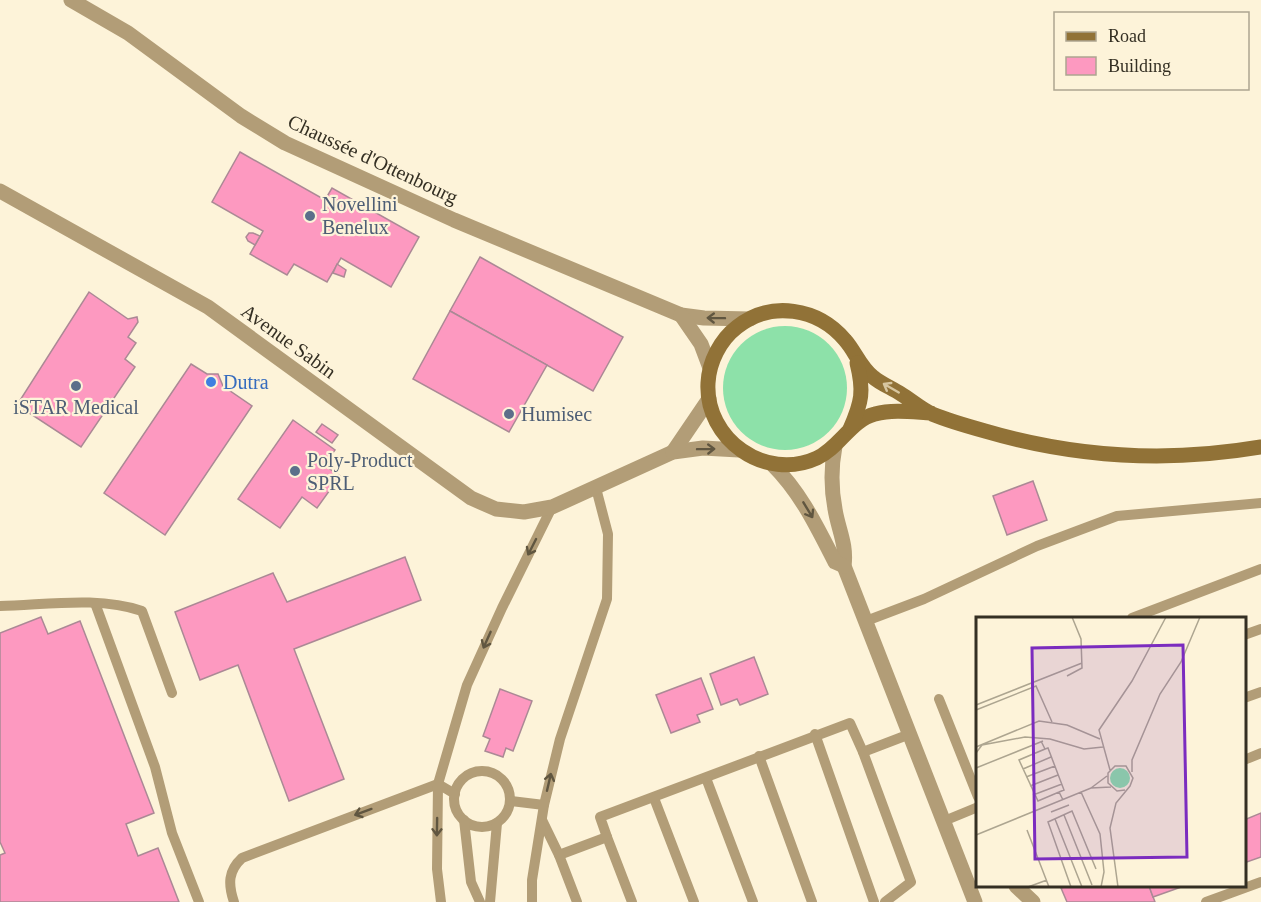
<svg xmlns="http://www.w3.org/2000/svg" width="1261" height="902" font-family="'Times New Roman',serif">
  <rect width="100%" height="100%" fill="#fdf3d9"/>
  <!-- green -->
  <circle fill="#8de1a9" cx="785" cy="388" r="62"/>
  <!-- building -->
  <g fill="#fd99c0" stroke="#ab8995" stroke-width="1.5">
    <path d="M240 152 325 200 332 188 419 237 391 287 341 258 327 282 294 264 287 275 250 254 263 231 212 202Z"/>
    <path d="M249 233H253L260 236 255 245 248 241 246 237Z"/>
    <path d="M480 257 623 337 593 391 450 311Z"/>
    <path d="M337 264 346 270 344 277 333 273Z"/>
    <path d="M89 292 128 319 137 317 138 322 128 337 136 343 125 359 135 367 81 447 17 405Z"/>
    <path d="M450 311 547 365 509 432 413 379Z"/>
    <path d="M191 364 207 374H218L223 386 252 406 165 535 104 493Z"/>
    <path d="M293 420 335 450 324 465 340 476 317 508 302 497 280 528 238 499Z"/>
    <path d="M322 424 338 435 332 443 316 432Z"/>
    <path d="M1033 481 1047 520 1007 535 993 496Z"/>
    <path d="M405 557 421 600 294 649 344 779 289 801 238 665 200 680 175 612 273 573 287 602Z"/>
    <path d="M41 617 48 634 80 621 154 813 126 824 138 856 158 848 179 902H0V855L5 853 0 842V633Z"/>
    <path d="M754 657 768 694 740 705 737 699 721 705 710 674Z"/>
    <path d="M701 678 713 709 697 715 700 722 671 733 656 695Z"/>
    <path d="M500 689 532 701 513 751 506 748 503 757 485 751 490 739 483 736Z"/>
    <path d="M1261 813V857L1244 863V820Z"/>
    <path d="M1068 886H1149L1155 902H1067L1061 888Z"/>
    <path d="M1149 886H1184L1153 897Z"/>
  </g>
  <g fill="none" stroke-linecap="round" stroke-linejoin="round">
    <!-- service -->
    <g stroke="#b29d77" stroke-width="10">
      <path d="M95 603 155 767 172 833 199 902"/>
      <path d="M0 606C46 605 98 596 142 611L172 693"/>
      <path d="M1132 618 1261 569"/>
      <path d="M866 621 924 599 1037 546 1117 516 1261 503"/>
      <path d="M1244 635 1261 629"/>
      <path d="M1244 698 1261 692"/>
      <path d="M939 699 978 797"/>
      <path d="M815 734 874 902"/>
      <path d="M759 756 812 902"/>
      <path d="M1244 760 1261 753"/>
      <circle cx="482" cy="799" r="28"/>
      <path d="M706 778 753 902"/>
      <path d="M654 798 694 902"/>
      <path d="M511 801 544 805"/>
      <path d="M464 820 471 882 480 902"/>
      <path d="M542 820 559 855 577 902"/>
      <path d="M944 821 978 807"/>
      <path d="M607 837 600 817 850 723 863 752"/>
      <path d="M559 855 607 837 632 902"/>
      <path d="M234 902C228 884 228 871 242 858L438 784 455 794"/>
      <path d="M441 902 437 869 438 784 467 685 502 608 552 507"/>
      <path d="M490 902 497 823"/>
      <path d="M532 902V880L544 805 560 739 607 599 608 534 596 488"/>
      <path d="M885 902 911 882 863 752 910 734"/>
      <path d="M1206 902 1261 882"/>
    </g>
    <!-- minor -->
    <g stroke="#b29d77" stroke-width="15">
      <path d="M0 191 208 307 471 498 496 509 524 512 552 507 673 452 703 448 739 450"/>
      <path d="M835 446C831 467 831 488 835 509 838 529 847 544 844 566L975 902"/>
      <path d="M673 452 709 399"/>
      <path d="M772 464C801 493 816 525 835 562L844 566"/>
      <path d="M1016 886 1033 902"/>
    </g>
    <!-- tertiary -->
    <g stroke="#b29d77" stroke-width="15">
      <path d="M71 0 128 33 241 116 285 143 454 220 681 315 704 318 750 319"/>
      <path d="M681 315 701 344 710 368"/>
    </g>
    <!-- secondary -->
    <g stroke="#917237" stroke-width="15">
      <path d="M931 413C913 412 893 409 875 414 851 420 839 448 817 458 765 482 705 439 708 383 709 362 720 340 737 327 771 300 818 308 845 340 855 351 860 367 873 377 881 384 892 388 901 394 911 400 921 409 932 414 949 421 967 426 985 431 1077 458 1167 463 1261 447"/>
      <path d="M850 429C862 402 864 391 857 363"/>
    </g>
  </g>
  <!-- one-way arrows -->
  <defs><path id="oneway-shaft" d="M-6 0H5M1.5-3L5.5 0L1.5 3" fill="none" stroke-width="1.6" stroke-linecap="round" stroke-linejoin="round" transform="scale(1.5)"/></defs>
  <g stroke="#605640">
    <use href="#oneway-shaft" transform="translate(716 318) rotate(-179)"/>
    <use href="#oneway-shaft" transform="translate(706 449) rotate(-1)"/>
    <use href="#oneway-shaft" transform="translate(808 510) rotate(59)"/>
    <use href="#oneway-shaft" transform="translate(532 547) rotate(117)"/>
    <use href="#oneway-shaft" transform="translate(487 640) rotate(114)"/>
    <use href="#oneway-shaft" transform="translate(549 782) rotate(-77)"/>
    <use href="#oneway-shaft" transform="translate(363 812) rotate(160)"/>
    <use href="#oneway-shaft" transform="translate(437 827) rotate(91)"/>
  </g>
  <use stroke="#d7c6a0" href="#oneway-shaft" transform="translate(891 388) rotate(-150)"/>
  <!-- markers -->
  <g fill="#5c6f8a" stroke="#fdf3d9" stroke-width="2">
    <circle cx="310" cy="216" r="6"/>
    <circle cx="76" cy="386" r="6"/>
    <circle cx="509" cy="414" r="6"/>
    <circle cx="295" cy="471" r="6"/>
  </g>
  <circle fill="#3f7fe0" stroke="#fdf3d9" stroke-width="2" cx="211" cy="382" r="6"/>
  <g text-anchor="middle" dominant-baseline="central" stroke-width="4.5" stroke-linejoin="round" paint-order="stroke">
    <!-- street labels -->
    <g font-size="20" fill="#342f23" stroke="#fdf3d9">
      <text transform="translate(373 159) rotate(25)">Chaussée d'Ottenbourg</text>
      <text transform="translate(289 341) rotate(36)">Avenue Sabin</text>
    </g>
    <!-- service labels -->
    <g font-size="20" fill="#4e5e75" stroke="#fdf3d9" text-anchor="start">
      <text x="322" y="204">Novellini<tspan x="322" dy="23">Benelux</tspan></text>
      <text x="76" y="407" text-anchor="middle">iSTAR Medical</text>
      <text x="521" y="414">Humisec</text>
      <text x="307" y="460">Poly-Product<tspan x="307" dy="23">SPRL</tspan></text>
    </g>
    <!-- shop labels -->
    <g font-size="20" fill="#366cbe" stroke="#fdf3d9" text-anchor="start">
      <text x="223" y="382">Dutra</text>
    </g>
  </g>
  <!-- overview -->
  <g transform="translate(976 617)">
    <rect width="270" height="270" fill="#fdf3d9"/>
    <path d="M134 161a10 10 0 1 1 20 0a10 10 0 1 1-20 0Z" fill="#8de1a9"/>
    <path fill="none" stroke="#ada590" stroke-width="1.5" d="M91 59 106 51 105 22 96 0M0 88 106 46M0 93 60 69 76 105M65 124 69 132 43 143 62 184 83 175 87 183M0 130 63 104 91 108 124 122M69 132 72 131 88 173 83 175M0 136 6 128 49 120 74 122 108 132 127 130M0 151 67 124M47 152 75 140M134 153 123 113 156 64 190 0M156 155V143L184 77 205 45 224 0M50 160 79 149M54 169 82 158M115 171 131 159M105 175 124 217 128 255 125 270M57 178 86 167M75 195 93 188M88 198 116 268M79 202 106 270M51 213 73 270M0 218 115 171 135 170M52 270 71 263M95 270 72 205 96 194 120 252M142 270 134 211 140 186 154 169 157 161 150 149H139L132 156V166L141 174 149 173"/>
    <path fill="#7b2cbf" fill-opacity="0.15" stroke="#7b2cbf" stroke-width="3" d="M207 28 211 240 59 242 56 31Z"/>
    <rect width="270" height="270" fill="none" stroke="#342f23" stroke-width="3"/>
  </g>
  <!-- legend -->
  <rect x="1054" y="12" width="195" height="78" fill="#fdf3d9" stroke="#ada590" stroke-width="1.5"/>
  <rect x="1066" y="32" width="30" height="9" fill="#917237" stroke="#ada590" stroke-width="1.5"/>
  <text x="1108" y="42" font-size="18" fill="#342f23">Road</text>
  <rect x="1066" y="57" width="30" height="18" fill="#fd99c0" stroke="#ada590" stroke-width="1.5"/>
  <text x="1108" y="72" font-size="18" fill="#342f23">Building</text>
</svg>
